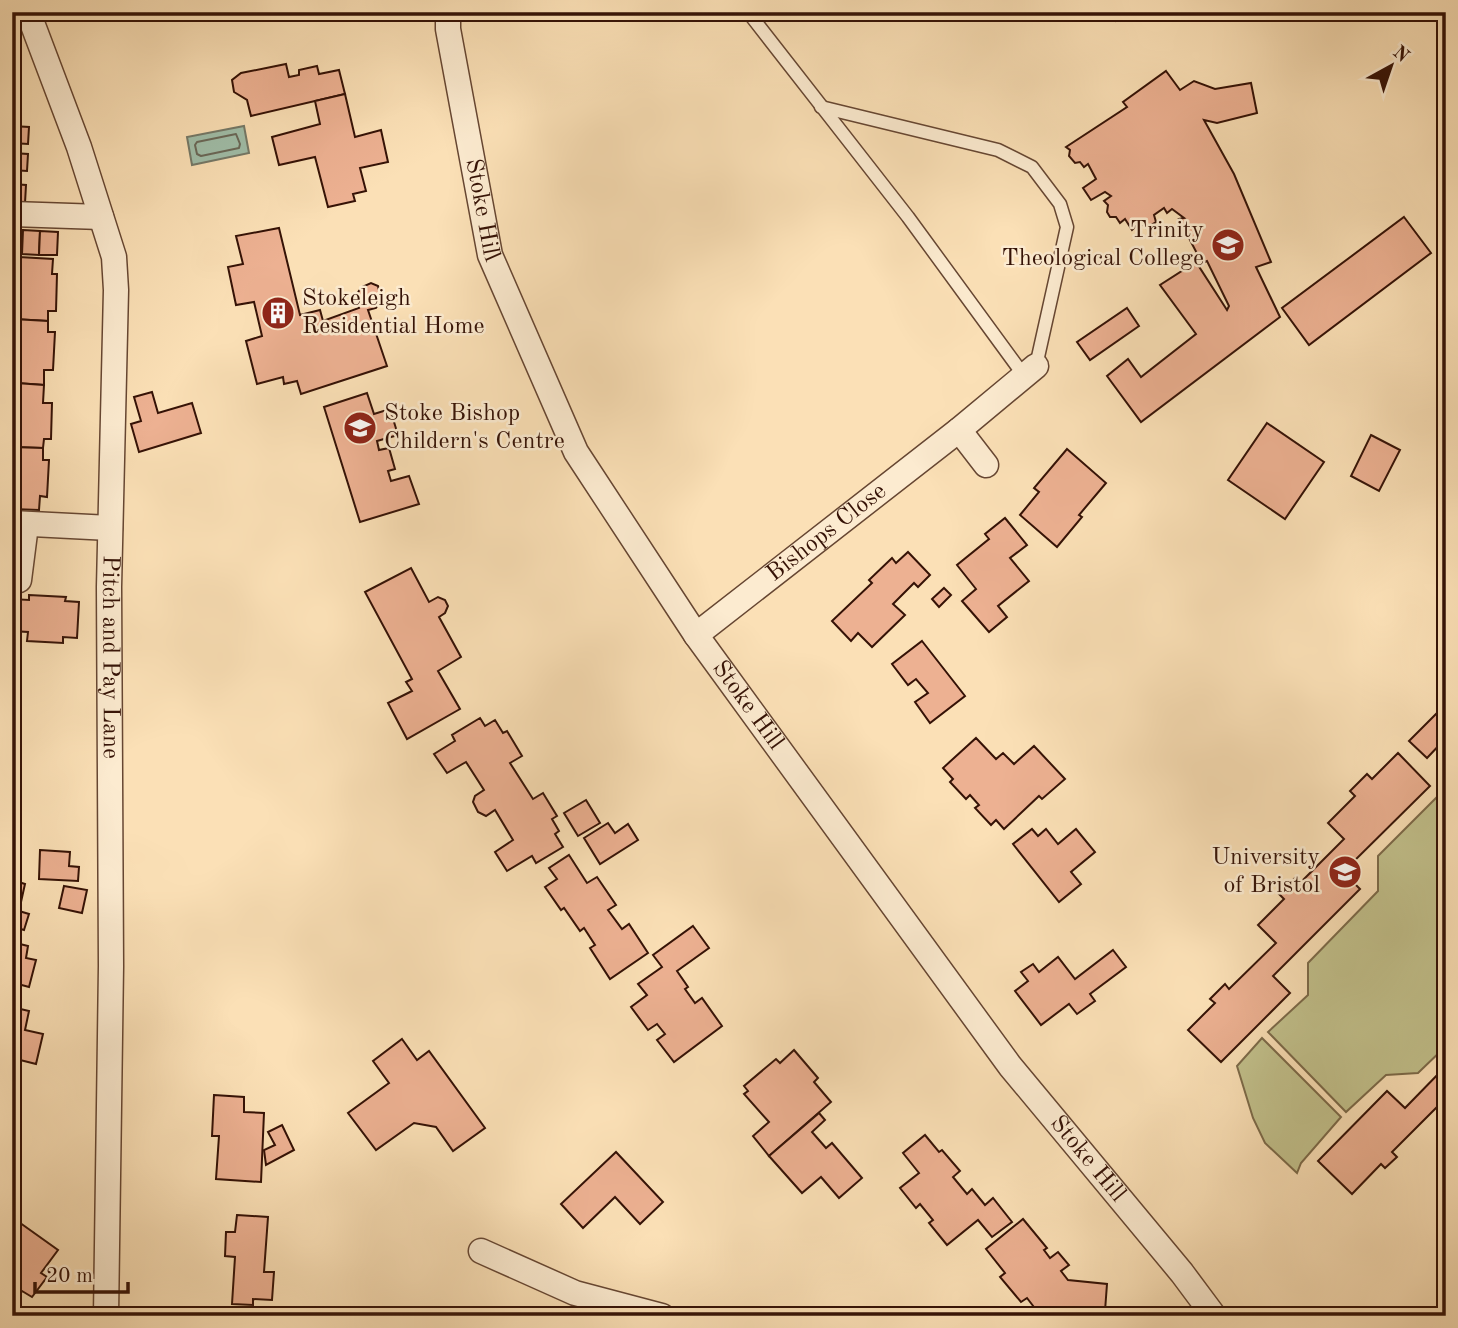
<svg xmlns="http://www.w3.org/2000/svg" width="1458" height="1328" font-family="'Old Standard TT',serif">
  <rect width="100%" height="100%" fill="#fbe0b6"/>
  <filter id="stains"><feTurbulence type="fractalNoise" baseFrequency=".00286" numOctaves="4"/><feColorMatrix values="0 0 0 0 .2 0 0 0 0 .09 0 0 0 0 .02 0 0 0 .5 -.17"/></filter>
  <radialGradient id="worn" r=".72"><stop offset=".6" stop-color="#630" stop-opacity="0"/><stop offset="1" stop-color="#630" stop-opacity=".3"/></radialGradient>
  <!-- green -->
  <g fill="#c2c18c" stroke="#7c6a49" stroke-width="2">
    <path d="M1440 794 1446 800V1046L1418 1073 1386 1075 1346 1112 1268 1032 1308 995V963L1378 891V856Z"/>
    <path d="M1262 1038 1341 1117 1301 1163 1297 1173 1265 1143 1253 1118 1237 1066Z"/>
  </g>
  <!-- water -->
  <path fill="#a0bea9" stroke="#757968" stroke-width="2" d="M244 126 249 153 192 165 187 137Z"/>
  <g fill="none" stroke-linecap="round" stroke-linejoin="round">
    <!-- shore -->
    <path stroke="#6a6858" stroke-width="2" d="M236 134 240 144 239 148 201 156 197 154 195 145 197 142Z"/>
  </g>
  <!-- building -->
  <g fill="#edb192" stroke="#351206" stroke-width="2">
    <path d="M1109 12H1129L1116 21Z"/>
    <path d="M12 55 19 56 18 82H12Z"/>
    <path d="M286 64 289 77 299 75V70L317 66 319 74 339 70 345 94 251 116 247 100 234 92 232 80 241 73Z"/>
    <path d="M1166 71 1180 90 1194 81 1215 89 1251 83 1257 113 1217 123 1204 120 1234 174 1271 262 1256 267 1280 317 1141 422 1107 376 1128 359 1141 377 1196 334 1160 285 1196 262 1227 310 1229 306 1207 261 1202 263 1179 219 1184 218 1172 209 1167 213 1164 208 1154 215 1156 222 1146 228 1140 222 1132 230 1125 219 1120 223 1116 217H1110L1107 212 1108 205 1104 201 1111 196 1105 192 1091 200 1083 188 1096 179 1088 164 1084 167 1080 162 1075 163 1069 156 1070 150 1066 147 1127 107 1123 102Z"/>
    <path d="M345 94 355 137 381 130 388 162 360 168 366 191 353 194 355 201 328 207 315 157 279 165 272 137 320 124 315 101Z"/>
    <path d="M12 126 29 127 28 144 12 143Z"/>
    <path d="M12 153 28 154 27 171 12 170Z"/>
    <path d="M12 184 26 185 25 203H12Z"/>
    <path d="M1404 217 1431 253 1309 345 1282 308Z"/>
    <path d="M279 228 300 315 320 310 323 321 359 308 355 296 362 287 371 283 378 286 381 300 376 308 368 310 387 366 301 394 297 381 284 384 283 377 257 384 246 341 262 336 254 302 236 305 228 267 243 264 236 236Z"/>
    <path d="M12 230H23L22 254H12Z"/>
    <path d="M23 230 40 231 39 255 22 254Z"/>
    <path d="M40 231 58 232 57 255H39Z"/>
    <path d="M19 257 53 259 52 274H57L56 311H48V321L13 319 12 272 18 273Z"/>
    <path d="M1127 308 1139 326 1090 360 1077 342Z"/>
    <path d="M13 319 48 321V332H55L53 370H44V385L16 383 17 369 12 368Z"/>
    <path d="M16 383 44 385 43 403H52L51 439H44L43 448 12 447V401H15Z"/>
    <path d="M152 392 158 413 192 403 201 433 139 452 131 424 141 421 134 397Z"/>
    <path d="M367 393 374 414 390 409 398 435 377 441 379 450 389 448 395 469 388 471 391 481 409 476 419 504 360 522 324 407Z"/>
    <path d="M1267 423 1324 462 1285 519 1228 480Z"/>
    <path d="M1371 435 1400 450 1379 491 1351 476Z"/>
    <path d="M12 447 43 448V460H49L47 497 40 496 39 510 12 509Z"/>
    <path d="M1067 449 1106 483 1079 515 1082 517 1057 547 1020 515 1039 492 1034 488Z"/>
    <path d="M1005 518 1027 545 1010 558 1029 581 998 606 1007 617 989 632 962 601 976 589 957 565 989 539 985 534Z"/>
    <path d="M908 552 930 575 918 587 914 583 893 604 905 615 872 647 858 633 851 641 832 621 872 583 869 580 892 558 896 563Z"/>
    <path d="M411 568 429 602 438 597 445 600 448 606 445 613 439 617 461 657 438 671 460 709 407 739 388 703 412 691 406 682 412 679 365 592Z"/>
    <path d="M944 588 951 595 939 607 932 599Z"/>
    <path d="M29 595 66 597 65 601 79 602 77 638 63 637V643L27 641 28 632 12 631V599L29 600Z"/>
    <path d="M922 641 965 696 930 723 915 702 928 693 916 679 908 685 892 664Z"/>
    <path d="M1446 704V741L1444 740 1427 758 1409 741Z"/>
    <path d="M480 718 485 726 495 720 503 733 507 731 522 756 510 763 533 799 543 793 557 816 552 819 559 831 555 834 563 847 536 863 532 856 507 871 495 852 513 840 495 810 486 816 478 812 473 802 475 796 484 790 466 762 447 773 434 754 455 741 452 735Z"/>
    <path d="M976 738 996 759 1003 753 1014 764 1034 746 1065 779 1042 799 1039 796 1004 829 996 820 991 825 975 808 979 805 970 795 966 799 950 782 953 779 943 768Z"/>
    <path d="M1398 753 1430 786 1343 872 1360 889 1273 976 1290 993 1221 1062 1188 1030 1215 1003 1210 999 1225 984 1229 989 1276 943 1258 925 1284 899 1279 894 1295 878 1300 883 1344 839 1328 823 1355 796 1350 791 1367 774 1372 779Z"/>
    <path d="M586 800 600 823 578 836 564 813Z"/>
    <path d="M608 823 615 833 628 824 638 840 600 864 584 838Z"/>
    <path d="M1032 829 1038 836 1046 829 1058 844 1076 829 1095 852 1071 872 1081 884 1059 902 1013 844Z"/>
    <path d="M40 850 70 852 69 866 79 867 78 881 39 879Z"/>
    <path d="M569 855 587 883 597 877 616 905 608 910 622 929 629 924 648 953 610 979 590 948 595 945 584 928 580 931 564 908 561 910 545 887 557 879 549 868Z"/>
    <path d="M12 880 25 884 19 911 29 914 24 930 14 927 12 932Z"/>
    <path d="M64 886 87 890 82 913 59 908Z"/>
    <path d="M693 926 709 948 677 971 688 987 685 989 695 1003 702 998 722 1026 674 1062 657 1040 665 1034 657 1024 648 1030 631 1007 647 995 638 984 662 967 653 955Z"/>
    <path d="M12 942 28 946 26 958 36 960 29 987 18 984 13 1003Z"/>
    <path d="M1113 950 1126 967 1090 994 1095 1001 1077 1014 1069 1004 1041 1025 1015 991 1028 981 1021 972 1033 964 1039 972 1058 957 1075 979Z"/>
    <path d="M12 1007 29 1011 25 1030 43 1034 36 1064 12 1058Z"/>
    <path d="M402 1039 417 1060 429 1051 485 1128 453 1151 436 1127 414 1123 376 1150 348 1113 389 1083 373 1061Z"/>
    <path d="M794 1050 818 1078 814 1082 831 1102 769 1156 753 1136 769 1122 744 1094 748 1091 744 1086 776 1059 780 1063Z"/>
    <path d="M1446 1066V1114L1438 1106 1392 1152 1397 1157 1385 1168 1381 1164 1352 1194 1318 1161 1387 1091 1405 1108Z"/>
    <path d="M214 1095 244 1097V1112L264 1113 261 1182 216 1179 219 1136H212Z"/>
    <path d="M819 1113 825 1120 812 1132 826 1148 832 1143 862 1178 839 1198 821 1177 802 1193 769 1156Z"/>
    <path d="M282 1125 294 1150 266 1165 264 1150 275 1145 268 1132Z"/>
    <path d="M925 1135 939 1152 942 1150 960 1171 953 1177 967 1194 972 1189 985 1205 993 1198 1012 1222 992 1237 978 1220 947 1245 929 1223 933 1220 920 1204 916 1208 900 1188 919 1173 903 1153Z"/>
    <path d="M616 1152 663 1202 640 1224 615 1197 583 1228 561 1204Z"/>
    <path d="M237 1215 268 1217 264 1272H274L272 1300 253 1299V1305L232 1304 235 1257 225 1256 226 1232H235Z"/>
    <path d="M1023 1219 1047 1248 1044 1250 1050 1258 1058 1252 1069 1265 1061 1271 1068 1280 1107 1284 1105 1311 1065 1308 1055 1316H1031L1037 1311 1027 1298 1021 1302 1000 1277 1005 1273 986 1249Z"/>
    <path d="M16 1220 58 1250 41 1273 47 1277 32 1297 22 1291 20 1294 12 1288V1225Z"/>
  </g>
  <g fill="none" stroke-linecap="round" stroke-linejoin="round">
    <defs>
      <g id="service">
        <path d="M748 12 908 217 1025 377"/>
        <path d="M821 107 998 150 1032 167 1060 204 1067 227 1036 366"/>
      </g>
      <g id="minor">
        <path id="s1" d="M28 12 79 147 114 257 116 290 109 587 111 966 106 1316"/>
        <path id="s2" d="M448 12V29L490 255 576 452 696 635 1010 1066 1182 1273 1214 1316"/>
        <path d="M12 214 101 217"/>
        <path d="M959 430 986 465"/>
        <path d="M12 523 110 528"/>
        <path d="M19 580 26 525"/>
        <path id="s3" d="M696 635 959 430 1036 366"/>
        <path d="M481 1251 575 1293 662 1316"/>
      </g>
    </defs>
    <!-- service casing -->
    <use href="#service" stroke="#664632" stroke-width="15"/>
    <!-- minor casing -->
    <use href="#minor" stroke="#664632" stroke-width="27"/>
    <!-- service -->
    <use href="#service" stroke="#fcebd0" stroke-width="12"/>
    <!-- minor -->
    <use href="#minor" stroke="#fcebd0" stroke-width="24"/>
  </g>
  <!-- icons -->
  <defs>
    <symbol id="university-disc" viewBox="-11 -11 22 22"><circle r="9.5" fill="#8f2418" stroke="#fcebd0"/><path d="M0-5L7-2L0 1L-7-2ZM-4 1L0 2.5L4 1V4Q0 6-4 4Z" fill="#fff"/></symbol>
    <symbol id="building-disc" viewBox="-11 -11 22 22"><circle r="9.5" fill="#8f2418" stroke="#fcebd0"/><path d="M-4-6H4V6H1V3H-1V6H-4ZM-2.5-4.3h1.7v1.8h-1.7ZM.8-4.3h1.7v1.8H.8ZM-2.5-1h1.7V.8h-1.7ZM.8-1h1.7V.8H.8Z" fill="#fff"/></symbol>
    <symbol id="school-disc" viewBox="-11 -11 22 22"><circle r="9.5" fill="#8f2418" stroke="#fcebd0"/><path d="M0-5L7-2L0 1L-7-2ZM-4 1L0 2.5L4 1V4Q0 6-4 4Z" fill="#fff"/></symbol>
  </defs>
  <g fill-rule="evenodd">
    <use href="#university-disc" x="1209" y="226" width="38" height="38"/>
    <use href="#building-disc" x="259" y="294" width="38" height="38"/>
    <use href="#school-disc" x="341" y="409" width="38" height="38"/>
    <use href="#university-disc" x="1326" y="853" width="38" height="38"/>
  </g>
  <g text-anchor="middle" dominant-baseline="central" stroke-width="5" stroke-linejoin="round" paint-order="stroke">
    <!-- street labels -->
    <g font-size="24" fill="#351206" stroke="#fcebd0">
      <text stroke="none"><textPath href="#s2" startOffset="201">Stoke Hill</textPath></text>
      <text stroke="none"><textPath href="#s3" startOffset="166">Bishops Close</textPath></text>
      <text stroke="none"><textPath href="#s1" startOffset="660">Pitch and Pay Lane</textPath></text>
      <text stroke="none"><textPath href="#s2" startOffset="768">Stoke Hill</textPath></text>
      <text stroke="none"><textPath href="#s2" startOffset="1335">Stoke Hill</textPath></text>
    </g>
    <!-- poi labels -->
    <g font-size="24" fill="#351206" stroke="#fcebd0" text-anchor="end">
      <text x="1204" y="231">Trinity<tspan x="1204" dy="28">Theological College</tspan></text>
      <text x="302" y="299" text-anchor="start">Stokeleigh<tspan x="302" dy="28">Residential Home</tspan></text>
      <text x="384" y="414" text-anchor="start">Stoke Bishop<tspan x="384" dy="28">Childern's Centre</tspan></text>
      <text x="1320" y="858">University<tspan x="1320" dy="28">of Bristol</tspan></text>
    </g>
  </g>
  <!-- margin -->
  <rect width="1458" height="1328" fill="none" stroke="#fbe0b6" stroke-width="42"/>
  <rect x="14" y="14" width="1430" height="1300" fill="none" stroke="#351206" stroke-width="3.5"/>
  <rect x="21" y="21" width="1416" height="1286" fill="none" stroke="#351206" stroke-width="2"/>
  <!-- north arrow -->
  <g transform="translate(1391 66) rotate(40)" stroke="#fcebd0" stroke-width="5" paint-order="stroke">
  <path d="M0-5L12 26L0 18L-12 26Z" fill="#351206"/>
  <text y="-10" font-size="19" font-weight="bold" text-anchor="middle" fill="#351206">N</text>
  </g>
  <!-- scale -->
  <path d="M35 1282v10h93v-10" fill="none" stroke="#351206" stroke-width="3.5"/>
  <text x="46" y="1282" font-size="21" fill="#351206" stroke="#fcebd0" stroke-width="5" paint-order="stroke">20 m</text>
  <rect width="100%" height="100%" filter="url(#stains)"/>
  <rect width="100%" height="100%" fill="url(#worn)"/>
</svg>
